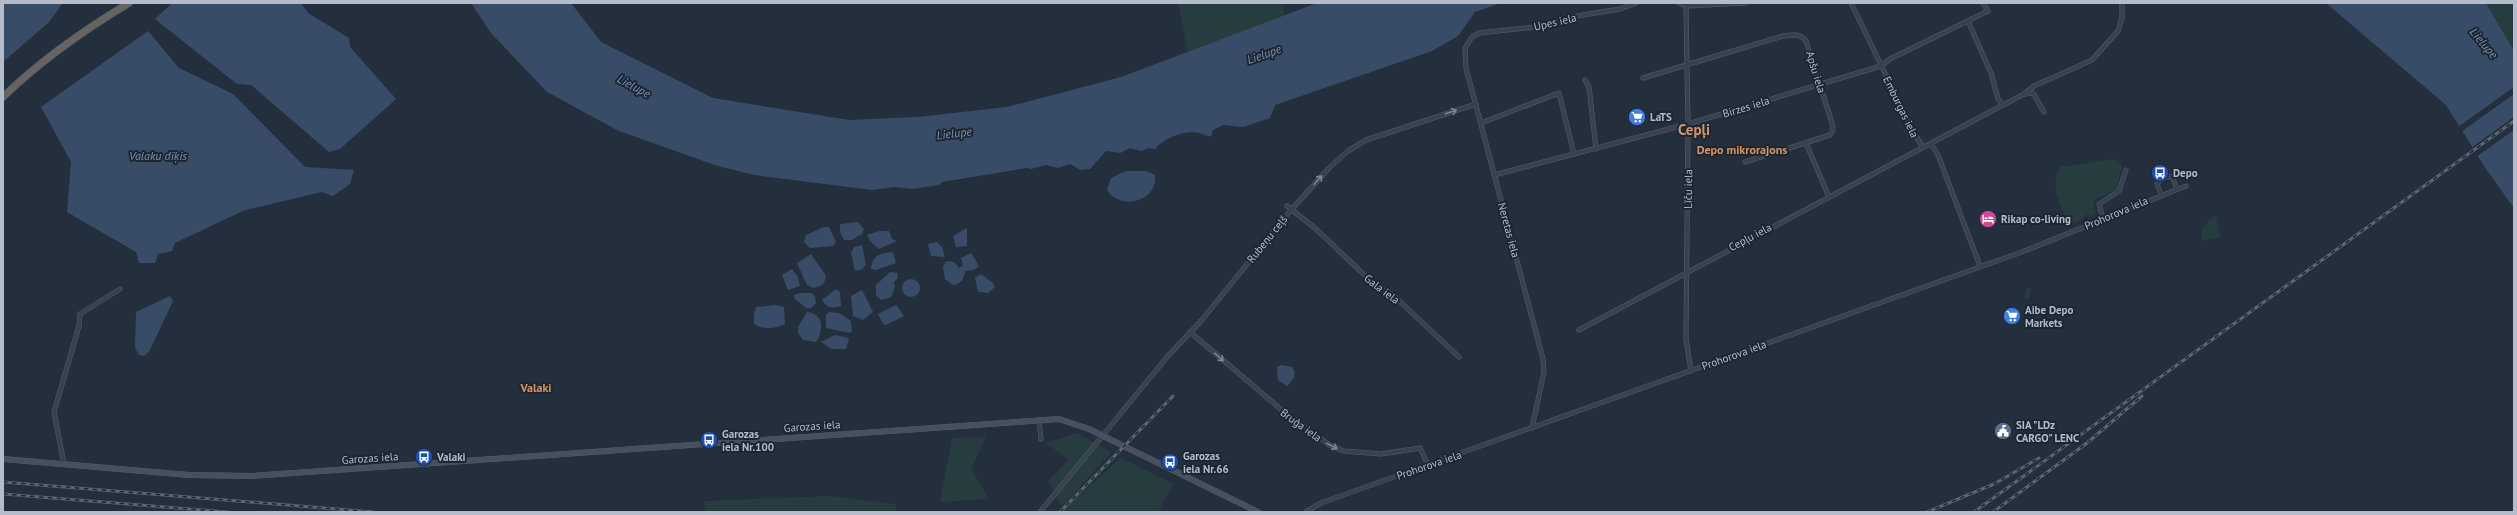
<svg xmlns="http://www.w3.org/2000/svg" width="2517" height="515" font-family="'PT Sans',sans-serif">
  <rect width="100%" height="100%" fill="#242f3e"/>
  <!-- green -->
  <g fill="#263c3f">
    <path d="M1178 3H1284V16L1188 52Z"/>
    <path d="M2486 3H2514V51Z"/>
    <path d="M2114 159 2120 162 2122 168 2116 190 2093 201 2096 214 2090 217 2089 214 2084 216 2083 219 2072 224 2069 223C2060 205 2049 185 2060 167Z"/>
    <path d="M2215 215 2221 237 2201 241 2202 228Z"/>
    <path d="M2028 287 2031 290 2029 298 2024 299Z"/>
    <path d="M1077 433 1112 452 1062 506 1048 481 1069 460 1046 443Z"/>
    <path d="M986 437 971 469 989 499 940 502 952 438Z"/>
    <path d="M1121 458 1174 484 1159 510 1161 512H1060Z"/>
    <path d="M827 496 896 504V512H705L704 501Z"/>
  </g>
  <!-- water -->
  <g fill="#394c67">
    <path d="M3 3H62V4L49 22 3 62Z"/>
    <path d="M172 3H301L308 13 349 38 350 47 396 99 340 149 329 152 251 85 237 84 155 19Z"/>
    <path d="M471 3H571L601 42 713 98 849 120 918 117 1007 107 1121 77 1317 3H1501L1475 12 1458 36 1432 51 1275 105 1270 118 1243 127 1223 125 1213 130 1211 136C1206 137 1204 134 1199 133 1185 130 1164 138 1155 149L1148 148 1142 151 1130 148 1120 153 1106 151 1090 169 1081 170 1070 164 1058 168 1046 165 1031 169 1027 168 942 182 939 185 913 189 895 187 872 190 754 175 718 166 619 131 547 92 491 33Z"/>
    <path d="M2326 3H2486L2514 51V208L2486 169 2446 105Z"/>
    <path d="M148 31 179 68 233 94 305 167 354 170 350 184 333 196 322 192 245 210 175 243 172 251 158 254 155 263H139L136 252 67 212 71 162 41 107Z"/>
    <path d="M1126 171H1146L1155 175C1158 202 1120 211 1107 190L1111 178Z"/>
    <path d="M858 222 864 229 862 234 852 240H844L840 232V224Z"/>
    <path d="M824 227H829L836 242 833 246 810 248 804 242 806 235Z"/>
    <path d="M967 228V246L956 247 953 236Z"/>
    <path d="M880 231H889L892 239 897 241 879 249 870 241 867 235Z"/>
    <path d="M937 242 942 247 945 257 931 256 928 244Z"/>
    <path d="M862 245 866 265 861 270 855 271 851 253 854 247Z"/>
    <path d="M893 252 896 263 876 270 871 269C873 254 879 254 893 252Z"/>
    <path d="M971 253 979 266 974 270 965 271C964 279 961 284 953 285L945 279 943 267 946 261 954 262 959 268 963 265 961 258Z"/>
    <path d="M811 254 826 276C825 284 821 287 813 288L807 285 797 263Z"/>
    <path d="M792 269 798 277 800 286 788 290 782 275Z"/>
    <path d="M890 272 898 273 897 279 894 282 895 287 891 297 881 300 876 295V285Z"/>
    <path d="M981 274 993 283 995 287 988 293 978 292 975 278Z"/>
    <circle cx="911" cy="288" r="9"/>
    <path d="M836 289 840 292 841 306C833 308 827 309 822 300Z"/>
    <path d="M862 290 873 312 863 320 853 316 851 296Z"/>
    <path d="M800 293H811L815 296 816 303 811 308H806L795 299 794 295Z"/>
    <path d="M170 296 173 301 149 352 144 356 139 355 135 348 136 312Z"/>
    <path d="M776 305 784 307 785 324C775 329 764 330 754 324V314L756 307Z"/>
    <path d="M896 305 904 316 886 325 883 324 878 314Z"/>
    <path d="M807 312C824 314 824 330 816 342L803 340 798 333V327Z"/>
    <path d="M829 312 839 313 851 321 852 331 850 333 826 328V315Z"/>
    <path d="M835 335 849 338 846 349H832L821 342Z"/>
    <path d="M1281 365 1292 367C1298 374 1293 380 1287 386L1278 380 1277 367Z"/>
  </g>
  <!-- pier -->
  <g fill="#242f3e">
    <path d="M2514 87V94L2461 132 2458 127Z"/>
    <path d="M2514 117V130L2476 157 2471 148Z"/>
  </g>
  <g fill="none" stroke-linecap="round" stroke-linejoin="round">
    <defs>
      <g id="minor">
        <path d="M1679 3 1686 6 1746 3"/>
        <path d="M1851 3 1915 135 1923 147"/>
        <path d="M1686 6 1688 124 1686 339 1691 371"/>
        <path d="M1643 78 1783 36C1792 35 1800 33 1806 41L1832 123 1833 130 1830 135 1745 162"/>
        <path d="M1585 80 1589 87 1596 149"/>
        <path d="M2024 94 2034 86 2092 60 2118 31 2122 18V3"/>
        <path d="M2003 105 2024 94 2033 93 2044 112"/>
        <path d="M1481 123 1559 93 1574 154"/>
        <path d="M1806 143 1829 197"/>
        <path d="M1931 144 1938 155 1980 266"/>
        <path d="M1494 175 1688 124 1881 66 1890 59 1988 11 1983 3"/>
        <path d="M2161 195 2157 184 2162 178 2172 176 2177 189"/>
        <path d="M1287 206 1316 229 1376 286 1393 295 1459 357"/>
        <path d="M2103 219 2099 204 2119 191 2126 170"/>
        <path d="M1579 330 2003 105 1998 99 1991 73 1968 21"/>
        <path d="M1190 332 1284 412 1331 446 1344 451 1381 454 1420 448 1428 465"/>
        <path d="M1039 420 1041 439"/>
        <path d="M1532 428 1544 372 1543 359 1466 68 1465 48 1472 37 1479 33 1545 26 1577 16 1620 9 1636 3"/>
        <path d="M64 464 54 412 79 326 80 314 120 289"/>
        <path d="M1040 512 1167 357 1201 321 1292 209 1329 168 1348 151 1366 140 1476 104"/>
        <path d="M1306 512 1321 503 2022 252 2186 186"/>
      </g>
      <path id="secondary" d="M3 459 189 475 252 476 1059 419 1089 429 1258 512"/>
      <path id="trunk" d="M3 97C41 60 84 30 129 3"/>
    </defs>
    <!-- minor casing -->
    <use href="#minor" stroke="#565f6c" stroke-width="5"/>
    <!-- secondary casing -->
    <use href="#secondary" stroke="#565f6c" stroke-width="6"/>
    <!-- trunk casing -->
    <use href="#trunk" stroke="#434c59" stroke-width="8"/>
    <!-- minor -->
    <use href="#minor" stroke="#38414e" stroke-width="4"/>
    <!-- secondary -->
    <use href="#secondary" stroke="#465061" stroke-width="5.5"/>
    <!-- trunk -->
    <use href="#trunk" stroke="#656462" stroke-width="7"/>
    <defs>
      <g id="rail">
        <path d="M3 482 373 512"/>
        <path d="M3 494 227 512"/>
        <path d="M1060 512 1173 396"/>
        <path d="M1927 512 1994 484 2039 458"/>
        <path d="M1974 512 2514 121"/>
        <path d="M1993 512 2087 443 2142 396"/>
      </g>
    </defs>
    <!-- rail casing -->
    <use href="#rail" stroke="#5a6575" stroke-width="3"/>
    <!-- rail -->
    <use href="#rail" stroke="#1d2633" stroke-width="1.5" stroke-dasharray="4.5" stroke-linecap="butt"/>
  </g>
  <!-- one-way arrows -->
  <defs><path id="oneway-shaft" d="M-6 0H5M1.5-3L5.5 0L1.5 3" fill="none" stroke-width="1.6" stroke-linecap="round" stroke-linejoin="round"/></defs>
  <g stroke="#7c8592">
    <use href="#oneway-shaft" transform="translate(1451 112) rotate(-18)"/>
    <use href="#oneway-shaft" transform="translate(1318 180) rotate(-48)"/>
    <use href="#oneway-shaft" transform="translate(1219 357) rotate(42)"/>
    <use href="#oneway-shaft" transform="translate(1332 446) rotate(27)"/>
  </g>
  <!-- icons -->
  <defs>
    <symbol id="supermarket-disc" viewBox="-11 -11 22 22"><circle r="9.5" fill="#3f7fe0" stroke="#1d2633"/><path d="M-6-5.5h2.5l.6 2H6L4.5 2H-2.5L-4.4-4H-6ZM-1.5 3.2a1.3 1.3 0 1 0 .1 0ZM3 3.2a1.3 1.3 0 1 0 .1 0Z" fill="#fff"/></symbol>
    <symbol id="bus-disc" viewBox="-11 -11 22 22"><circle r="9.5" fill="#1a4fb4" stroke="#1d2633"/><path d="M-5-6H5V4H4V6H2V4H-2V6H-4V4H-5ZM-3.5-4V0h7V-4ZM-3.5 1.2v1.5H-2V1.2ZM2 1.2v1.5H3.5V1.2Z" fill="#fff"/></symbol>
    <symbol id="hotel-disc" viewBox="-11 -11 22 22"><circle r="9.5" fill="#d1479c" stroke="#1d2633"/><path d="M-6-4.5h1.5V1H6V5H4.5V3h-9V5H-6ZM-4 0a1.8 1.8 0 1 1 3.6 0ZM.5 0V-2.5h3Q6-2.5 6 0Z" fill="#fff"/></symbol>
    <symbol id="civic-disc" viewBox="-11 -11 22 22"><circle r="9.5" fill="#5c6f8a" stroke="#1d2633"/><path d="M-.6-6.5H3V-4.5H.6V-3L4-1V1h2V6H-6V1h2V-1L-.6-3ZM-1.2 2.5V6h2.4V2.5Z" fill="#fff"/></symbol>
  </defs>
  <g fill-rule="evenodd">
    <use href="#supermarket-disc" x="1627" y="107" width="20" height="20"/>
    <use href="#bus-disc" x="2150" y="163" width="20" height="20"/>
    <use href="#hotel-disc" x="1978" y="209" width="20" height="20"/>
    <use href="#supermarket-disc" x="2002" y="306" width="20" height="20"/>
    <use href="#civic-disc" x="1993" y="421" width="20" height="20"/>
    <use href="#bus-disc" x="699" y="430" width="20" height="20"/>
    <use href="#bus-disc" x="414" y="447" width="20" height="20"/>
    <use href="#bus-disc" x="1160" y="452" width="20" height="20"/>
  </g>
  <g text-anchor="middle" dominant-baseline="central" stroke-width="4" stroke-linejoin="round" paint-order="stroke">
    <!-- street labels -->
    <g font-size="11" fill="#b4bcc9" stroke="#1d2633">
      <text transform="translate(1555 22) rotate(-13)">Upes iela</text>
      <text transform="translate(1816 72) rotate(73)">Apšu iela</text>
      <text transform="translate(1746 107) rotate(-17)">Birzes iela</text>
      <text transform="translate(1901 107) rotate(64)">Emburgas iela</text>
      <text transform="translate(1688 189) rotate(-89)">Līču iela</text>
      <text transform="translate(2116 213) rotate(-23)">Prohorova iela</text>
      <text transform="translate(1509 230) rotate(75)">Neretas iela</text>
      <text transform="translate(1750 237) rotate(-28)">Cepļu iela</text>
      <text transform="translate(1267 239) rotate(-51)">Rubeņu ceļš</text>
      <text transform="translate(1382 289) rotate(37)">Gala iela</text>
      <text transform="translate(1734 355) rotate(-20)">Prohorova iela</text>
      <text transform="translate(1301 425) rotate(36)">Bruģa iela</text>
      <text transform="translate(812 426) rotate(-4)">Garozas iela</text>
      <text transform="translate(370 458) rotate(-4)">Garozas iela</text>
      <text transform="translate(1429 465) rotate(-19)">Prohorova iela</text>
    </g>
    <!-- poi labels -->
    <g font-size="11" font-weight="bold" fill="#b4bcc9" stroke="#1d2633" text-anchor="start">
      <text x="1650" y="117">LaTS</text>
      <text x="2173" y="173">Depo</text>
      <text x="2001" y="219">Rikap co-living</text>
      <text x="2025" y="310">Aibe Depo<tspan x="2025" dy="13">Markets</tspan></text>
      <text x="2016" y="425">SIA "LDz<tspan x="2016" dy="13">CARGO" LENC</tspan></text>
      <text x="722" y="434">Garozas<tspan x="722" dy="13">iela Nr.100</tspan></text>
      <text x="1183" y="456">Garozas<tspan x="1183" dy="13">iela Nr.66</tspan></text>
      <text x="437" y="457">Valaki</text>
    </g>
    <!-- water labels -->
    <g font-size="12" font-style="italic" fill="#7c92b1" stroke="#1d2633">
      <text transform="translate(2484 43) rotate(50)">Lielupe</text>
      <text transform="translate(1264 54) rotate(-20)">Lielupe</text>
      <text transform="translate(634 86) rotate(28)">Lielupe</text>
      <text transform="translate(954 133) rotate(-7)">Lielupe</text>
      <text x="158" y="155">Valaku dīķis</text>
    </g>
    <!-- neighbourhood labels -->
    <g font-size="12" font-weight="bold" fill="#d59563" stroke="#1d2633">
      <text x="1742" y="149">Depo mikrorajons</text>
      <text x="536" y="387">Valaki</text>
    </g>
    <!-- district labels -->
    <g font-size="15" font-weight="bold" fill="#d59563" stroke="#1d2633">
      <text x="1694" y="129">Cepļi</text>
    </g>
  </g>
  <!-- border -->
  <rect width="2517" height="515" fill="none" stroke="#b4bcc9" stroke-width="8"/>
</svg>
